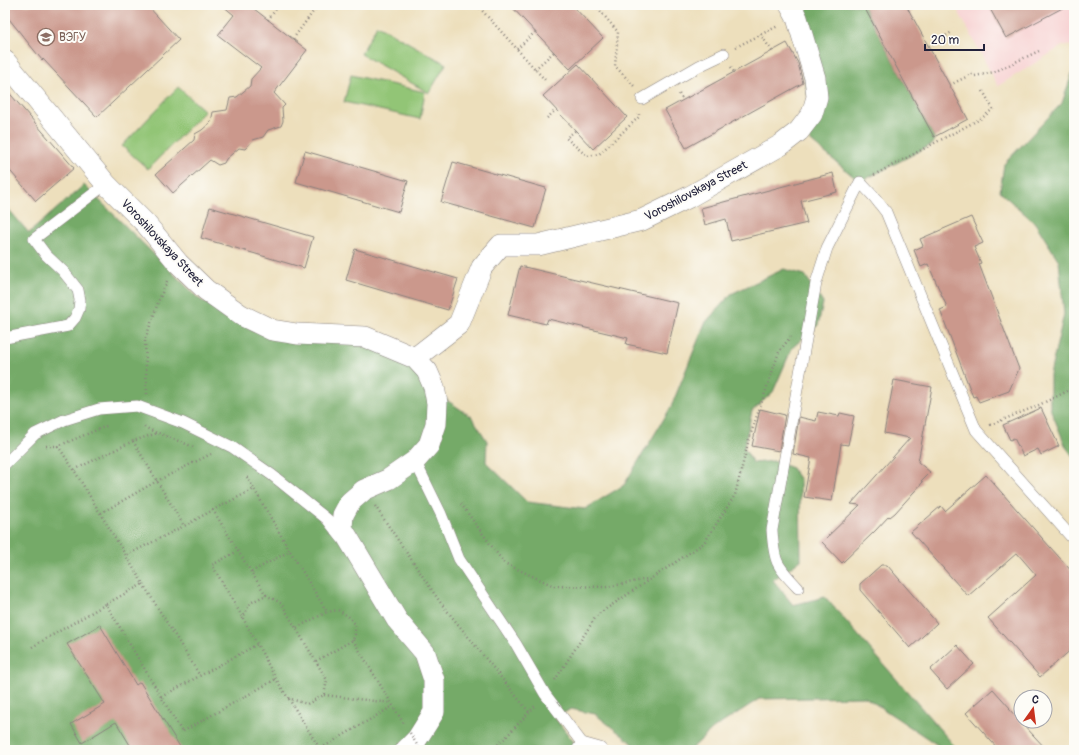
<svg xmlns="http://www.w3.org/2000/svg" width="1079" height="755" font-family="Pangolin,sans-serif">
  <rect width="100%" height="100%" fill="#fdfcf7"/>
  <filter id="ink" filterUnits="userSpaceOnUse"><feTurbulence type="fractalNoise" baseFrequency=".025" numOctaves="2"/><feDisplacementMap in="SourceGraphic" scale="8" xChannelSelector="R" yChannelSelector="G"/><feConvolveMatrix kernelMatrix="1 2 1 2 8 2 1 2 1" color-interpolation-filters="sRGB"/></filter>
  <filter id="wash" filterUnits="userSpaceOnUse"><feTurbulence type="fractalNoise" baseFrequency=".012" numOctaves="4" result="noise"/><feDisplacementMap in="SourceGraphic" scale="16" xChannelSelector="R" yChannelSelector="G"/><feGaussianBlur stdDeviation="0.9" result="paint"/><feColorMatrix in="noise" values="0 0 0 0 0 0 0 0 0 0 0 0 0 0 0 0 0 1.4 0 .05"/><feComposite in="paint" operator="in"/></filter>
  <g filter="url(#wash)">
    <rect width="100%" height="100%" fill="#eddfbc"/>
    <!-- built -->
    <path fill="#f7cfd0" d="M955 5H1074V46L1064 45 998 86Z"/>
    <!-- green -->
    <g fill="#92c576" stroke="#5a7458">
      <path d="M377 25 446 64 429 93 361 54Z"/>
      <path d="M351 75 425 92 420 119 344 102Z"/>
      <path d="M178 87 205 111 148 169 122 146Z"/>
    </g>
    <!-- forest -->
    <g fill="#75aa67" stroke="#4c6651">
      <path d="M790 5H863L934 137 933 144 860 182 799 131 812 114Z"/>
      <path d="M1074 68V458L1066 447 1050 408V374L1064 314 1059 261 1035 223 1000 192 1004 164 1062 103Z"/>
      <path d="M84 185 199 299 242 323 333 337 426 360 442 397 472 417 487 441 486 462 527 502 585 509 624 485 671 407 705 323 731 294 784 269 805 275 823 303 818 325 792 348 773 392 752 411 744 448 753 463 773 461 792 468 800 480 801 560 773 580 793 605 825 597 958 750H943L939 746 865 697 759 699 713 729 690 750H641L595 714 571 709 555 718 580 750H5V205L29 233Z"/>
    </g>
    <g id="blocks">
      <!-- building -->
      <g fill="#cb988c">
        <path d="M5 5H147L179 40 97 117 43 59 42 60 5 14Z"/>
        <path d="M222 5H249L307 50 274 93 285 105 282 108 283 121 281 126 268 130 263 137 253 140 245 149 239 148 226 159 224 163 218 165 210 160 173 193 156 174 194 140 195 134 202 130 211 122 213 112 227 110 230 98 237 97 250 86 251 79 261 68 218 35 234 15Z"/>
        <path d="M510 5H572L603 38 570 69Z"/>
        <path d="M863 5H906L968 119 934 137Z"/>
        <path d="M988 5H1068L1006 38Z"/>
        <path d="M787 43 798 63 803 83 686 148 665 110Z"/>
        <path d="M578 64 627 117 593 149 543 96Z"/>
        <path d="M5 88 74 168 36 201 5 165Z"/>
        <path d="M305 151 408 181 399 212 296 182Z"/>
        <path d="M453 162 546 188 535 228 441 202Z"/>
        <path d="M833 173 837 192 801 201 807 223 731 241 726 219 705 225 701 208Z"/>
        <path d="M210 207 313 237 304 268 201 238Z"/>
        <path d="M971 217 983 243 974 247 981 263 979 264 1019 369 1009 391 979 402 976 396 973 397 940 310 947 307 928 264 921 267 914 250 923 246 920 239Z"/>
        <path d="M355 249 458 279 448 310 346 280Z"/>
        <path d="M520 266 678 303 667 353 626 344 628 338 548 319 546 324 508 315Z"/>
        <path d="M894 380 932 387 918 462 930 472 921 481 923 482 895 513 890 517 889 516 875 531 842 563 822 542 860 505 851 504 910 438 884 433Z"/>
        <path d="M1041 408 1059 446 1041 455 1038 449 1023 456 1014 438 1010 440 1003 425Z"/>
        <path d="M760 409 785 415 779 451 752 446Z"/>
        <path d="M818 412 839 416 840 413 854 416 848 445 841 444 832 501 804 497 811 458 793 454 799 417 816 421Z"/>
        <path d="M986 475 1074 574V647L1040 677 988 618 1036 575 1017 553 968 596 911 532 941 506 945 511Z"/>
        <path d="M881 565H887L937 623 910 648 860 590V584Z"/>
        <path d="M100 625 136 685 140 682 182 750H133L116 722 82 743 71 724 105 704 67 644Z"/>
        <path d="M957 645 974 664 947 689 930 670Z"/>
        <path d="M993 689 1010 708 1009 709 1047 750H999L966 713Z"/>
      </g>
    </g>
  </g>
  <g filter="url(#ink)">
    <use href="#blocks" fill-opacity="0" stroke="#88807c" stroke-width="1"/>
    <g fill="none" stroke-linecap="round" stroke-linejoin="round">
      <defs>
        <g id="service">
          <path d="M642 99 699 66 724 54"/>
          <path d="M5 338 68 326 75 318 79 309 80 300 78 290 63 271 46 255 34 239 106 184"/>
          <path d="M415 461 441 514 459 559 516 644 545 694 582 743"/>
          <path d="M5 464 35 434 64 420 99 409 137 406 183 423 232 447 272 475 327 519 341 537"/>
          <path d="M798 588C776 565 774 562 772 530L816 283 827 248 860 182 875 198 886 212 976 430 1074 540"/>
          <path d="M577 750 582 743 600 748 602 750"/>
        </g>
        <g id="minor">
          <path d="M5 61 106 184 146 224 178 263 206 290 241 315 272 330 297 334 365 337 415 358 427 371 434 387 437 403 436 424 429 445 415 461 389 479 364 490 350 502 343 515 342 528 397 620 425 653 434 680V712L417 739 406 750"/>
          <path d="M415 358 459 324 482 267 501 245H538L642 220 689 197 781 145 799 131 812 114 817 97 815 78 797 18 790 5"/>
        </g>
      </defs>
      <!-- service casing -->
      <use href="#service" stroke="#88807c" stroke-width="12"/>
      <!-- minor casing -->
      <use href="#minor" stroke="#88807c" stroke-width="22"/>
      <!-- path -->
      <g stroke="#88807c" stroke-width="2.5" stroke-dasharray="1 3" stroke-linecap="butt">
        <path d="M477 5 546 81"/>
        <path d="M595 5 618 32 615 66 634 86"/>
        <path d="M908 10 918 5"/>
        <path d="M268 20 279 5"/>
        <path d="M760 34 772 51"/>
        <path d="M293 39 318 5"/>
        <path d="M929 46 952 32"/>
        <path d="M736 47 778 26"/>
        <path d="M517 49 535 32"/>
        <path d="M731 67 734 72"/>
        <path d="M535 69 554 52"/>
        <path d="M975 76 994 72 1039 51"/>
        <path d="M950 85 974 73"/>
        <path d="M679 94 683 100"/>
        <path d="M547 118 556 110"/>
        <path d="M575 131 566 138 587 156 599 154 639 117V114"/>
        <path d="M874 175 982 118 993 109 983 91"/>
        <path d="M147 394 145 340 159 300 167 281"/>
        <path d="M990 425 1037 406 1074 388"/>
        <path d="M144 427 157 433"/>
        <path d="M133 441 184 526 213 510"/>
        <path d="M46 446H58"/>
        <path d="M74 470 58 446 109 425"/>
        <path d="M247 477 254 489"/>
        <path d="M461 504 504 563 554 586 607 587 648 579"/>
        <path d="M375 506 440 602 529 712"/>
        <path d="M101 513 157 481 211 454"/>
        <path d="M238 551 212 565 243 618"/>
        <path d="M127 555 184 526"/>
        <path d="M251 572 213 510 254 489 290 551"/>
        <path d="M143 584 200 676"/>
        <path d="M266 595 281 603 327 680 324 695 307 704 288 698 276 679 243 618 250 603Z"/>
        <path d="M266 595 251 572 290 551 327 612 296 628"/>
        <path d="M106 604 143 584 74 470 133 441 158 433 194 447"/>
        <path d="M353 640 404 724"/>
        <path d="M32 647 106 604 182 732 276 679"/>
        <path d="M316 661 353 640 355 634V624L348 616 338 610 327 612"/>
        <path d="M555 680 597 615 704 543 735 495 749 439 779 352 791 336"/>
        <path d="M324 695 391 703"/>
        <path d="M161 697 258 644"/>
        <path d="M289 699 320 749 393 706"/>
        <path d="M492 750 505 738 535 706"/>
      </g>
      <!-- service -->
      <use href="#service" stroke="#fff" stroke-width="11"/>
      <!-- minor -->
      <use href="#minor" stroke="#fff" stroke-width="21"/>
      <!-- path-bridge -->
      <path stroke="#88807c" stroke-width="2.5" stroke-dasharray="1 3" stroke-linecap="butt" d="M410 733 420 750"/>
    </g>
  </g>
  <!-- icons -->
  <defs>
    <symbol id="university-ring" viewBox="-11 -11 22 22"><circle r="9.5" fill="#fdfcf7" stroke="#8d6e63" stroke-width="1.5"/><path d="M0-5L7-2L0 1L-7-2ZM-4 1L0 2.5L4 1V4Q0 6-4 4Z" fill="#8d6e63"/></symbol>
  </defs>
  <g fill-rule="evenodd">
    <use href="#university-ring" x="36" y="27" width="20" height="20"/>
  </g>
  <g text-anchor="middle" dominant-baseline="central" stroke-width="4" stroke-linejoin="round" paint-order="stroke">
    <!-- education labels -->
    <g font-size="12" fill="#785e54" stroke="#fdfcf7" text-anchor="start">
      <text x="59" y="37">ВЭГУ</text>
    </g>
    <!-- street labels -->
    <g font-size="12" fill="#22223b" stroke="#fdfcf7">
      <text transform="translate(696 191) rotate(-28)">Voroshilovskaya Street</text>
      <text transform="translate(162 243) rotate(47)">Voroshilovskaya Street</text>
    </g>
  </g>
  <!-- margin -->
  <rect width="1079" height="755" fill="none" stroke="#fdfcf7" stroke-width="20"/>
  <!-- north arrow -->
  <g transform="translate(1033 709) rotate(14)"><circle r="19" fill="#fdfcf7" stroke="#a5a5ac"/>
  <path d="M0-3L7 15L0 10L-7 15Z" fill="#c8321e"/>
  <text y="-6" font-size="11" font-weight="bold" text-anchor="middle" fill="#22223b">С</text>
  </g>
  <!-- scale -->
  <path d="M925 44v6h59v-6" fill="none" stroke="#22223b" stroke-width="2"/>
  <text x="931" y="44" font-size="12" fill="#22223b" stroke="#fdfcf7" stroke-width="3" paint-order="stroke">20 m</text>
</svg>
